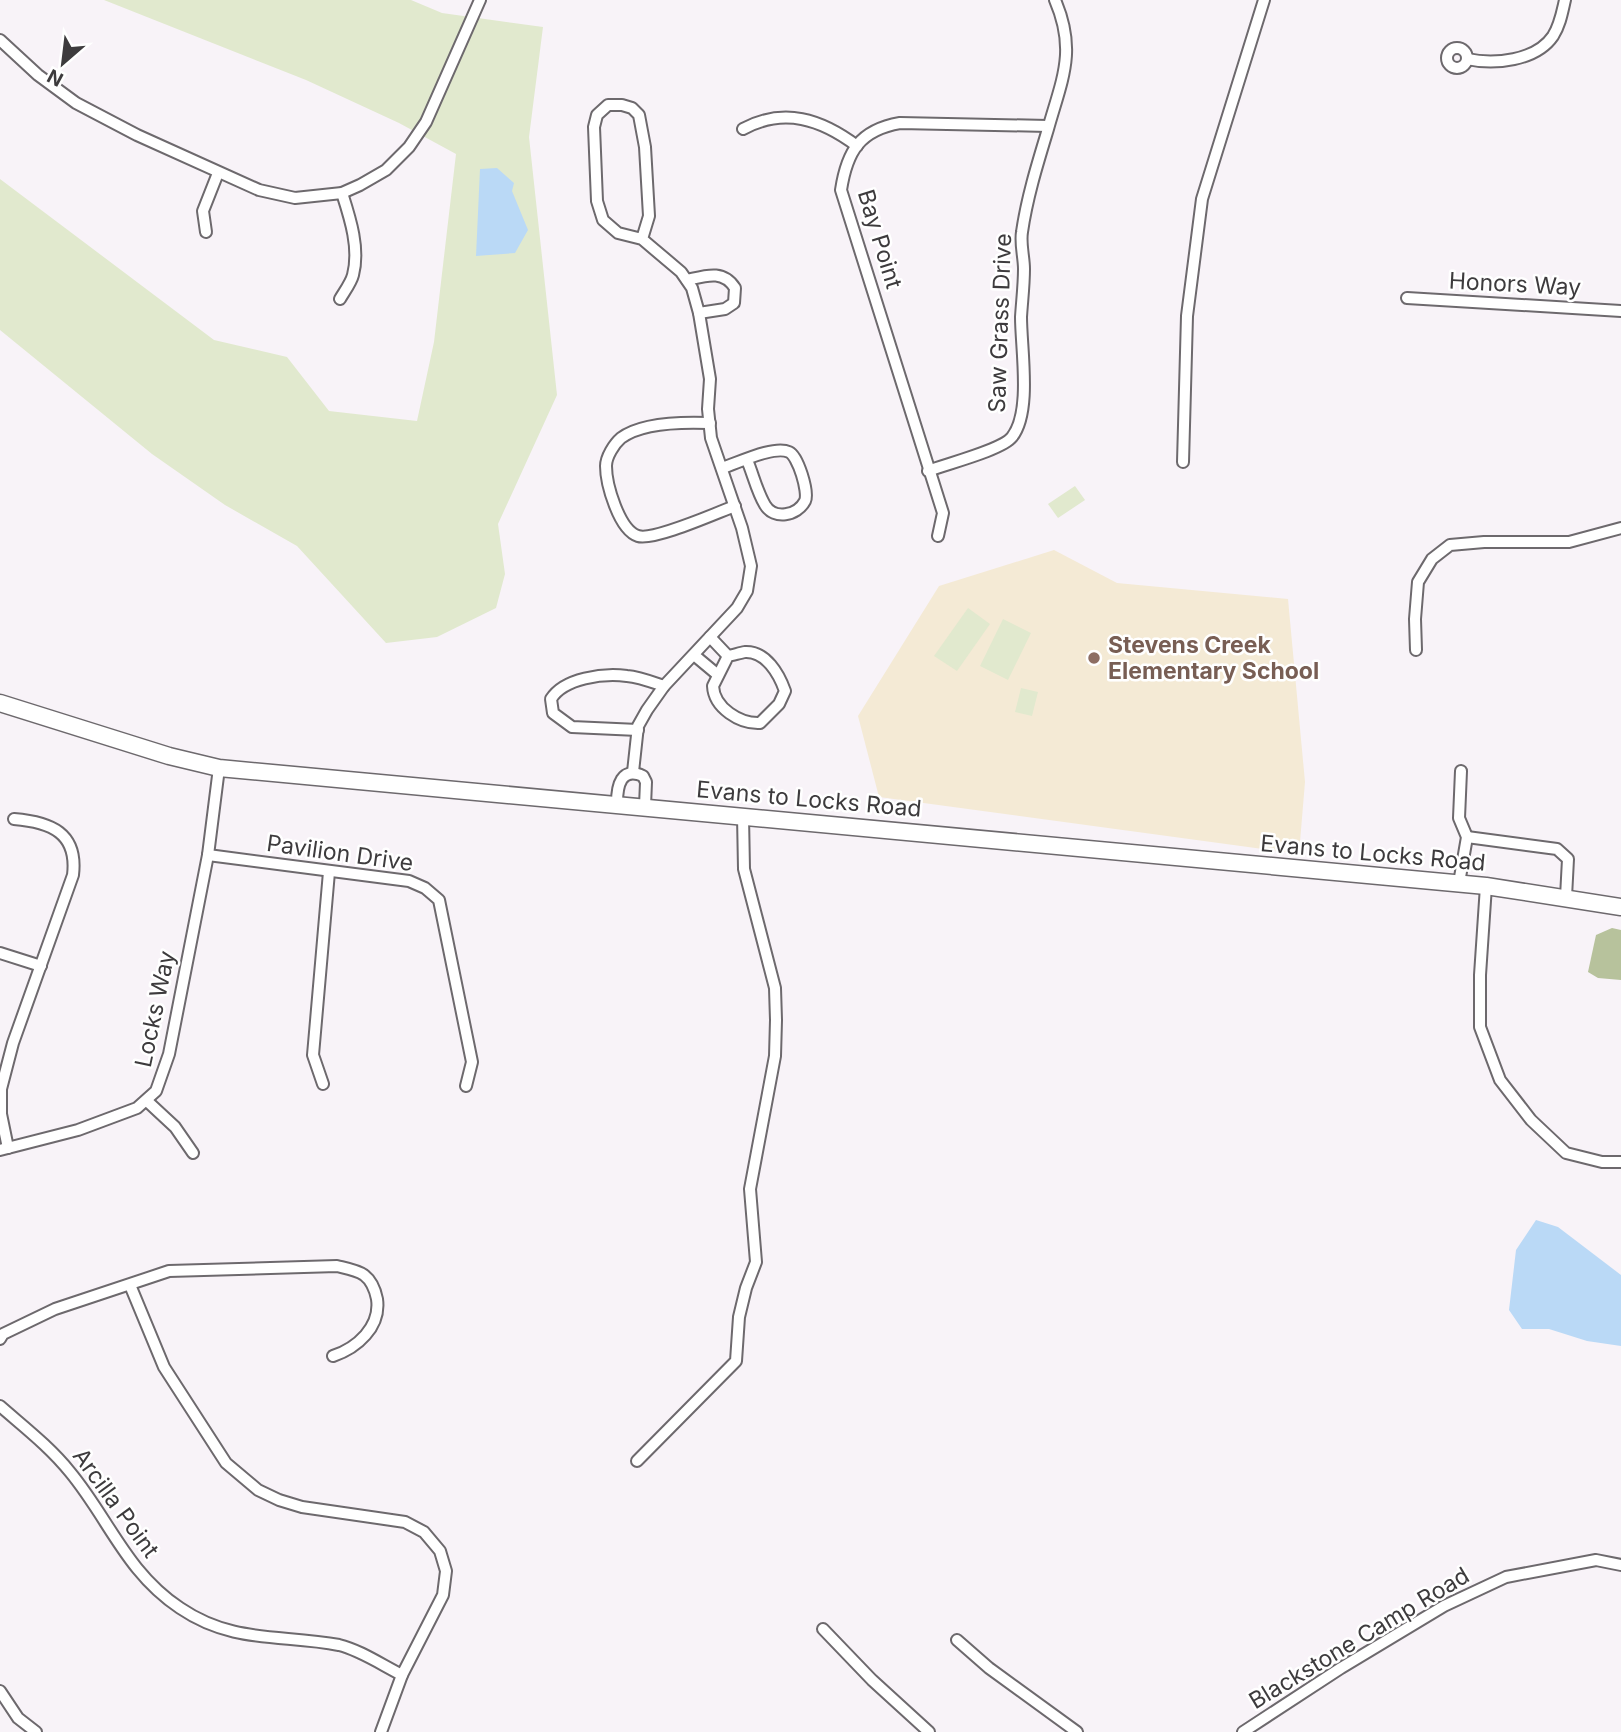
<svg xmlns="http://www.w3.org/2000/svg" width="1621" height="1732" font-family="Inter,sans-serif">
  <rect width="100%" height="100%" fill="#f8f3f8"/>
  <!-- education -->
  <path fill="#f4ead5" d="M1054 550 1117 583 1288 599 1305 782 1299 854 879 797 858 716 939 586Z"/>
  <!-- green -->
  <g fill="#e1e9ce">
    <path d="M104 0H411L442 13 543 27 529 137 557 395 498 524 505 574 496 608 437 637 386 643 297 546 225 505 152 454 0 330V179L214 340 287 357 329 411 417 421 434 342 456 154 399 123 306 80Z"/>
    <path d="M1075 486 1085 500 1058 518 1048 504Z"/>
    <path d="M968 608 990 624 957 671 934 656Z"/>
    <path d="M1003 619 1031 633 1008 680 980 666Z"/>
    <path d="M1021 688 1038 692 1032 716 1015 712Z"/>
  </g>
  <!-- forest -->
  <path fill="#b7c29c" d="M1612 928 1621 930V980L1598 978 1588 972 1596 935Z"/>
  <!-- water -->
  <g fill="#bad9f6">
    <path d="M497 168 514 183 512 191 528 230 515 253 476 256 480 169Z"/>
    <path d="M1536 1220 1558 1227 1621 1275V1346L1587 1341 1549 1329H1522L1509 1310 1516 1250Z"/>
  </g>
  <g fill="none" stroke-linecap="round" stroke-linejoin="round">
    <defs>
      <g id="street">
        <path d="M0 40 38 75 76 103 137 135 259 190 295 198 342 193 360 185 386 170 409 147 426 122 480 0"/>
        <circle cx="1457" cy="58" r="10"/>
        <path d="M1467 59C1494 65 1536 61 1553 36 1560 25 1562 13 1565 0"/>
        <path d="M743 129C784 107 821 119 857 146"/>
        <path d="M206 232 203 211 218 173"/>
        <path d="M687 280C705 276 723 269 735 288L734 303 725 309 699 313"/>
        <path d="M1407 298 1621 311"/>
        <path d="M340 299C344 292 351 283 353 275 360 248 350 218 342 193"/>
        <path d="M710 423C685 422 642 422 621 438 614 444 606 457 606 466 606 484 619 530 638 536 654 541 716 513 735 506"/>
        <path d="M1183 462 1187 316 1202 199 1264 0"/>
        <path d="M722 468C738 463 774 445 789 452 798 456 809 492 805 501 797 516 774 520 765 505 757 492 753 474 747 460"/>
        <path d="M928 471C946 464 1002 450 1012 437 1032 412 1021 349 1021 317 1022 301 1024 285 1024 269 1024 257 1020 244 1022 232 1027 197 1038 162 1048 129 1062 79 1077 51 1055 0"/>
        <path d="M938 536 943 513 841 190C847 151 860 130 900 123L1048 126"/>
        <path d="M710 637 728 656C733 655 740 653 745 652 766 651 779 674 785 691L779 704 760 723C740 724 714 708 713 686L728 656"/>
        <path d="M1416 650 1415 619 1418 582 1432 559 1450 545 1484 542H1569L1621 528"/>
        <path d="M694 655 718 675"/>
        <path d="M638 730 572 727 553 713 551 699C564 678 603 673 627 676 639 677 652 682 664 686"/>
        <path d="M633 772 638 726 647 710 664 686 737 608 747 591 751 566 742 528 711 438 708 409 710 379 699 313 692 288 681 272 642 239 618 233 603 220 597 201 594 127 597 115 608 105H622L632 108 639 115 645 147 649 216 642 239"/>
        <path d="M617 803C617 786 621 766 643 776L646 782 645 806"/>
        <path d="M1467 837 1557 849 1568 859 1566 897"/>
        <path d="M208 855 409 881 425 888 439 900 472 1062 466 1086"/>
        <path d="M1459 883 1467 837 1459 818 1461 771"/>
        <path d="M1486 886 1480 975V1027L1500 1080 1531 1120 1566 1153 1602 1162H1621"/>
        <path d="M0 953 41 966"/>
        <path d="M323 1084 313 1055 329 872"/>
        <path d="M147 1101 175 1127 193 1153"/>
        <path d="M8 1148 1 1114V1089L13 1043 73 875C78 833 51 822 14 819"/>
        <path d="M0 1150 78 1130 137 1108 156 1091 169 1054 208 855 219 768"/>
        <path d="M130 1285 164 1367 226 1463 258 1490 279 1500 302 1507 405 1522 424 1532 440 1551 446 1571 443 1595 402 1675 381 1732"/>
        <path d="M0 1339 3 1334 55 1309 169 1271 337 1266C345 1268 357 1270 364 1275 372 1281 375 1289 377 1299 381 1327 357 1348 333 1356"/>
        <path d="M0 1406C24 1427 50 1447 70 1472 109 1519 126 1572 180 1608 233 1644 281 1634 339 1645 360 1650 382 1665 402 1675"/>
        <path d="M637 1461 736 1361 739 1317 746 1288 756 1262 750 1189 775 1056 776 1020 775 988 744 869 743 816"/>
        <path d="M823 1629 872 1680 929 1732"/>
        <path d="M957 1640 989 1668 1077 1732"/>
        <path d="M0 1691 18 1718 36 1732"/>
        <path d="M1243 1732 1341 1668 1444 1606 1506 1577 1596 1560 1621 1565"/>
      </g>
      <path id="secondary" d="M0 703 169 756 219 768 1486 886 1621 907"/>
    </defs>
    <!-- street casing -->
    <use href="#street" stroke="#6d696d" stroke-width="14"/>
    <!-- secondary casing -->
    <use href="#secondary" stroke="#6d696d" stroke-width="19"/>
    <!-- street -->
    <use href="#street" stroke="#fff" stroke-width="10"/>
    <!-- secondary -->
    <use href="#secondary" stroke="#fff" stroke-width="16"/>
  </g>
  <!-- markers -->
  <circle fill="#8d6e63" stroke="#fff" stroke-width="2.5" cx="1094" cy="658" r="7"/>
  <g text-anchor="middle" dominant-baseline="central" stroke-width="5" stroke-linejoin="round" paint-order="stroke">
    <!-- street labels -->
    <g font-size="23" fill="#3d3b3d" stroke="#fff">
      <text transform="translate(880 239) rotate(73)">Bay Point</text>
      <text transform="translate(1515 284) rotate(3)">Honors Way</text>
      <text transform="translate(1000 323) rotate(-88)">Saw Grass Drive</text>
      <text transform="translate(809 799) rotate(5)">Evans to Locks Road</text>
      <text transform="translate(340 853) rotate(8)">Pavilion Drive</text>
      <text transform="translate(1373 853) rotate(5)">Evans to Locks Road</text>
      <text transform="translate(155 1009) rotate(-78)">Locks Way</text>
      <text transform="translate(116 1503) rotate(54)">Arcilla Point</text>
      <text transform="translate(1359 1638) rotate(-31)">Blackstone Camp Road</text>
    </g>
    <!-- education labels -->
    <g font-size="23" font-weight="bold" fill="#785e54" stroke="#fff" text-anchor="start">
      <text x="1108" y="645">Stevens Creek<tspan x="1108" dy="26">Elementary School</tspan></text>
    </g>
  </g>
  <!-- north arrow -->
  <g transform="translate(63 63) rotate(208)" stroke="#ffffff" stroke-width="5" paint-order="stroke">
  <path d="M0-5L12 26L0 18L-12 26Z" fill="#3d3b3d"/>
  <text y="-10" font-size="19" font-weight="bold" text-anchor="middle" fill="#3d3b3d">N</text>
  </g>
</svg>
